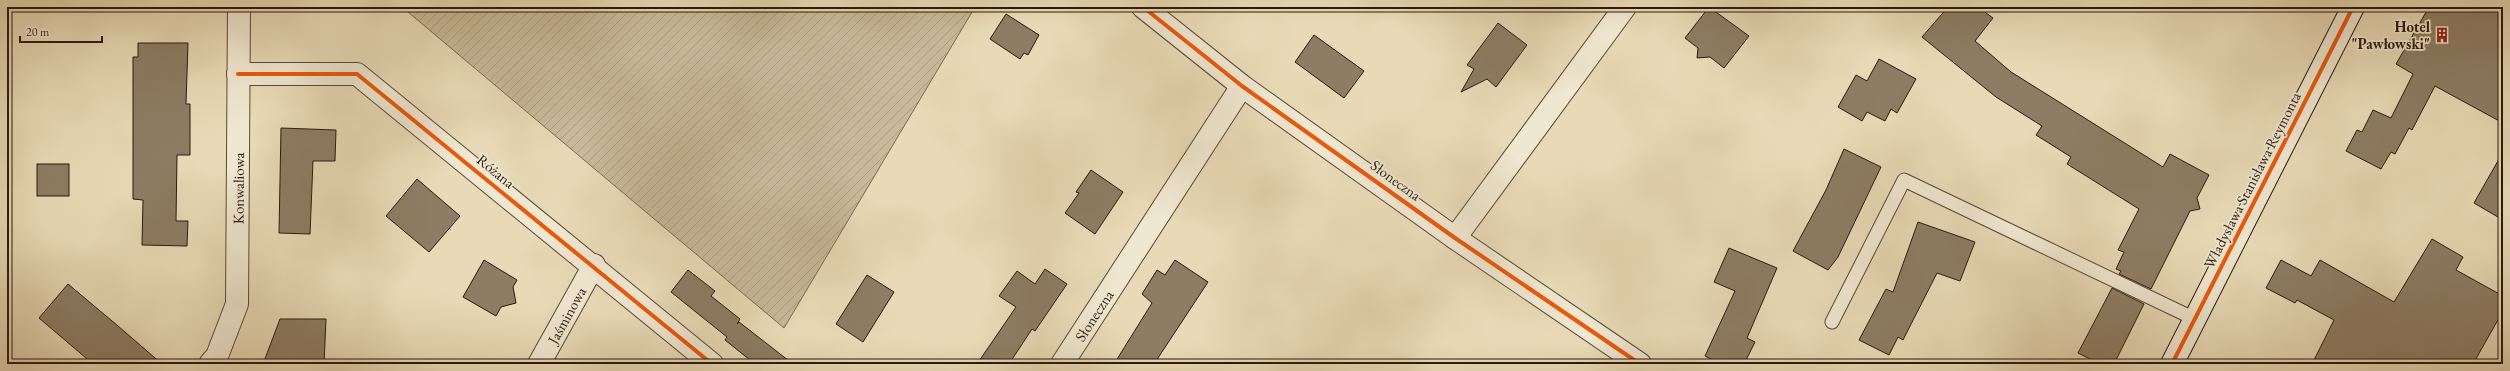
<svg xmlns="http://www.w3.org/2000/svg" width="2510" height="371" font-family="'EB Garamond',serif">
  <defs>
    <pattern id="garden-furrows" width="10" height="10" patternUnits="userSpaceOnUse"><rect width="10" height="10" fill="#c8b999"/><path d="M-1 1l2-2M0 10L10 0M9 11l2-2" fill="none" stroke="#ac9e83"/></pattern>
  </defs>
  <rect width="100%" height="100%" fill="#e8dab6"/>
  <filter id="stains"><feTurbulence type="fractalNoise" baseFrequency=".005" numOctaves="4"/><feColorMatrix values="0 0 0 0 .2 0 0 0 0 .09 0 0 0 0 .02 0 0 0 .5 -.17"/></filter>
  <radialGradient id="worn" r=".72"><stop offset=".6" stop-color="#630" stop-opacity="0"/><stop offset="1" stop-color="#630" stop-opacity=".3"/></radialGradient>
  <!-- garden -->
  <path fill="url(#garden-furrows)" stroke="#796952" d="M402 7H975L784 328Z"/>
  <!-- building -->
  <g fill="#8d7d64" stroke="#2a190c">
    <path d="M1709 7 1749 36 1724 68 1710 57 1697 58 1698 48 1685 38Z"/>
    <path d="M1948 7H1978L1993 18 1975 41 2011 72 2163 167 2170 154 2209 175 2197 198 2200 209 2190 211 2151 289 2119 274 2121 271 2116 269 2124 252 2118 250 2139 209 2067 164 2071 157 2036 135 2042 126 1996 97 1922 37Z"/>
    <path d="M2429 7H2503V123L2435 86 2412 130 2409 128 2395 154 2391 152 2381 169 2346 151 2357 130 2362 132 2373 110 2391 118 2413 74 2396 64Z"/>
    <path d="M1006 14 1039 35 1028 55 1024 53 1020 59 990 39Z"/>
    <path d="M1498 23 1527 45 1496 87 1487 79 1461 92 1474 69 1467 65Z"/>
    <path d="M1314 35 1364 71 1344 98 1295 62Z"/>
    <path d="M138 43H188L186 104H190V155H177L176 221H188L187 246 142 245 143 200 133 199V57H138Z"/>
    <path d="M1879 59 1916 79 1897 113 1891 109 1885 121 1867 112 1862 121 1838 107 1856 75 1867 81Z"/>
    <path d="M281 128 336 130 335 161H313L310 234 279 233Z"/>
    <path d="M1844 149 1881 167 1838 257 1828 270 1793 251 1826 190Z"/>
    <path d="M2503 152V220L2474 203Z"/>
    <rect x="37" y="164" width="32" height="32"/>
    <path d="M1091 170 1123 192 1095 234 1065 213 1079 193 1076 192Z"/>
    <path d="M417 179 460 216 429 252 386 216Z"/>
    <path d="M1918 222 1975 242 1960 281 1937 273 1903 340 1898 337 1889 355 1859 340 1886 289 1893 292Z"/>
    <path d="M2432 239 2463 257 2456 270 2503 296V311L2473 364H2312L2334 320 2297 300 2295 303 2266 288 2281 260 2311 276 2320 260 2394 302Z"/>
    <path d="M1729 248 1777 268 1747 338 1755 342 1744 364H1721L1705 356 1735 291 1714 282Z"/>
    <path d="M484 260 517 280 513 287 516 303 501 307 496 316 463 297Z"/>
    <path d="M1175 260 1208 282 1154 364H1114L1152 303 1142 294 1157 270 1165 275Z"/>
    <path d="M1045 269 1067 284 1035 331 1032 329 1009 364H977L1016 307 999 296 1017 271 1035 284Z"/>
    <path d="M688 270 715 291 711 296 740 319 737 324 739 322 793 364H755L725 340 727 337 671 292Z"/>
    <path d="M867 275 894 292 863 342 836 324Z"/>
    <path d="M68 284 118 326 162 364H93L39 318Z"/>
    <path d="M2112 288 2144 304 2114 364H2100L2078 353Z"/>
    <path d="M280 319H326L324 364H263Z"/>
  </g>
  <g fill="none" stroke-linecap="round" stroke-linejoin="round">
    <defs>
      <path id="lane" d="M1832 322 1904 180 2195 319"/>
      <g id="street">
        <path d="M1143 7 1242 86 1455 238 1640 364"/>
        <path d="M238 74H357L712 364"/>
        <path d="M1455 238 1625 7"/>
        <path id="s1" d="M210 364 217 356 237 304 239 7"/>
        <path id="s2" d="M539 364 594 265"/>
        <path id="s3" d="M1062 364 1242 86"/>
      </g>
      <path id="secondary" d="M2172 364 2353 7"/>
    </defs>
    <!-- lane casing -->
    <use href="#lane" stroke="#5a4936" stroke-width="15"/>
    <!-- street casing -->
    <use href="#street" stroke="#5a4936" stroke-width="24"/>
    <!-- secondary casing -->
    <use href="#secondary" stroke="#2a190c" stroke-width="24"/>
    <!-- lane -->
    <use href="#lane" stroke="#f0e7d0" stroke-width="13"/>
    <!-- street -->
    <use href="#street" stroke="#f0e7d0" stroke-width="22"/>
    <!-- secondary -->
    <use href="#secondary" stroke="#f0e7d0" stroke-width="22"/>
    <defs>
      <g id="cycleway">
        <path d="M1143 7 1242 86 1455 238 1640 364"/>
        <path d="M238 74H357L712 364"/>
        <path d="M2172 364 2353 7"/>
      </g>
    </defs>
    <!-- cycleway casing -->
    <use href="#cycleway" stroke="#f0e7d0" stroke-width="6"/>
    <!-- cycleway -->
    <use href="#cycleway" stroke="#e8590c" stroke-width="4"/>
  </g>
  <!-- icons -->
  <defs>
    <symbol id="building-bare" viewBox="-9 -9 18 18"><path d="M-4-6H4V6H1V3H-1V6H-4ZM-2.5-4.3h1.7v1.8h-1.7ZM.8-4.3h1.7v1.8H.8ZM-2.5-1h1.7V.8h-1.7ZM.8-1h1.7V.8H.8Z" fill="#8f2418" stroke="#f0e7d0" stroke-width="2.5" paint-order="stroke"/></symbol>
  </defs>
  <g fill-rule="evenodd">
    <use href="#building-bare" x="2431" y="24" width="22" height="22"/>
  </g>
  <g text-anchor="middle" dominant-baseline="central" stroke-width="3.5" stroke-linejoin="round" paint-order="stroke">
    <!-- poi labels -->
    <g font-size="15" font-weight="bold" fill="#2a190c" stroke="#f0e7d0" text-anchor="end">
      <text x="2430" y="26">Hotel<tspan x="2430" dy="17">"Pawłowski"</tspan></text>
    </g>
    <!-- street labels -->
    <g font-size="15" fill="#2a190c" stroke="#f0e7d0">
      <text transform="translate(496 171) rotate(39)">Różana</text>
      <text transform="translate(1396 180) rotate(36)">Słoneczna</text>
      <text transform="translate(2252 180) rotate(-63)">Władysława Stanisława Reymonta</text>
      <text stroke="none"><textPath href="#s1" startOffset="182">Konwaliowa</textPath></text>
      <text stroke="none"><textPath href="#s2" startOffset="56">Jaśminowa</textPath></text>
      <text stroke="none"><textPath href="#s3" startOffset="58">Słoneczna</textPath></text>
    </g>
  </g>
  <!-- margin -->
  <rect width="2510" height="371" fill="none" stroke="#e8dab6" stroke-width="24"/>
  <rect x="8" y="8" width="2494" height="355" fill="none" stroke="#2a190c" stroke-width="2"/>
  <rect x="12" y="12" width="2486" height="347" fill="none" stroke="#2a190c"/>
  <!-- scale -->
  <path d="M20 36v6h82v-6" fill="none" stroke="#2a190c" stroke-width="2"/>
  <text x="26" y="36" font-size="12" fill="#2a190c" stroke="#f0e7d0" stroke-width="3" paint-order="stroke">20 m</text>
  <rect width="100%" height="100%" filter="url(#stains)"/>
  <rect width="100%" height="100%" fill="url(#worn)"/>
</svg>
